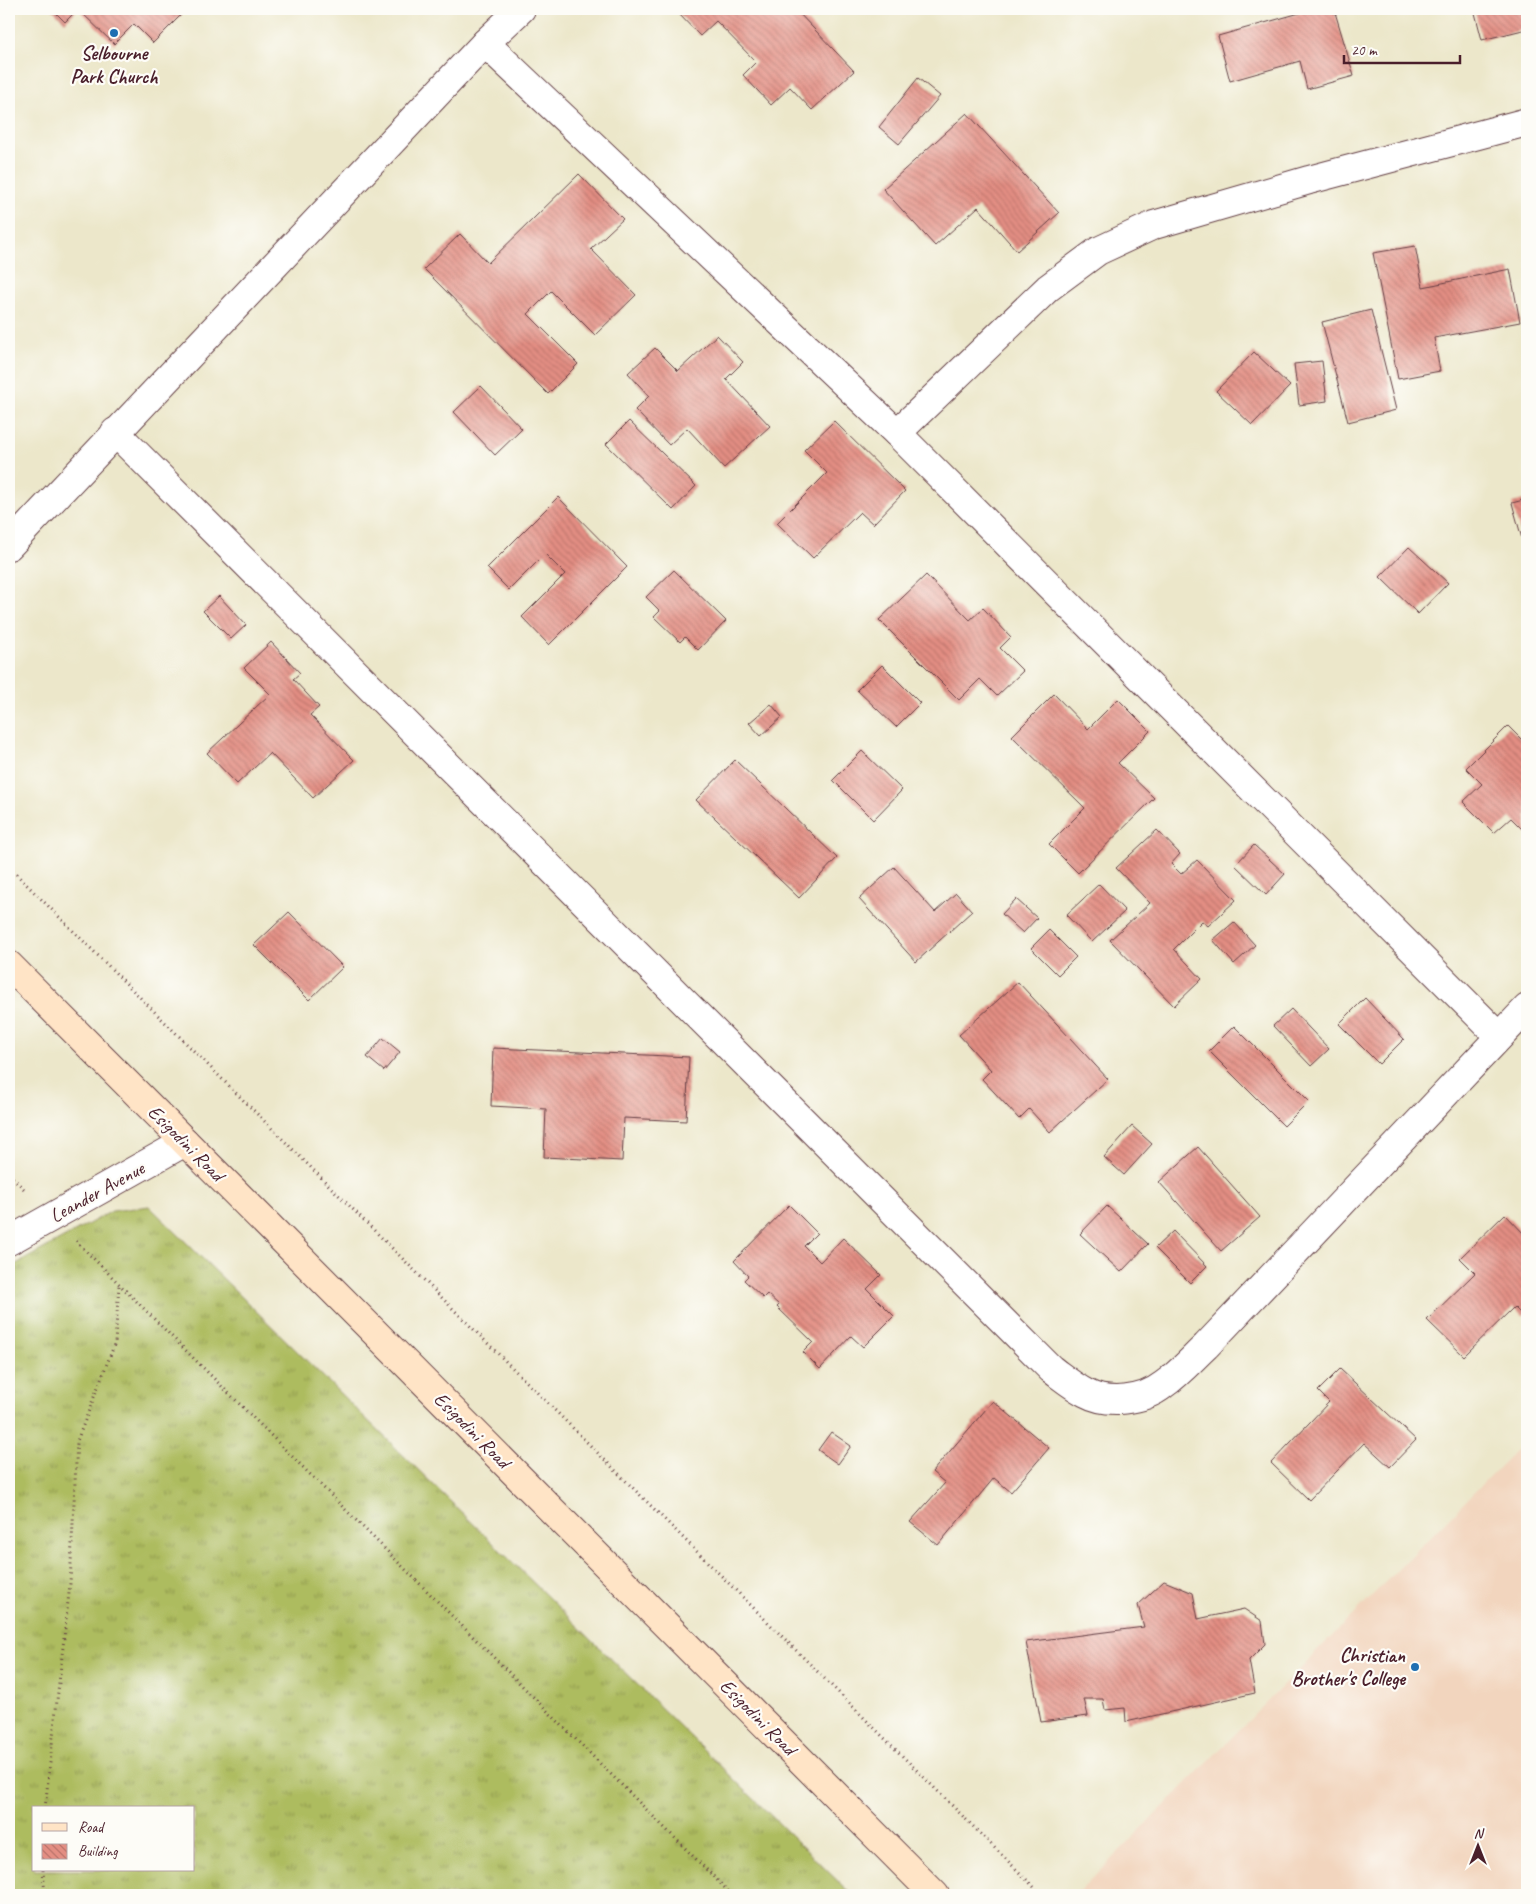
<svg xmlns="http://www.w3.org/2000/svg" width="1536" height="1904" font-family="Caveat,sans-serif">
  <defs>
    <pattern id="grass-tufts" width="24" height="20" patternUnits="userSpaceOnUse" patternTransform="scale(1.25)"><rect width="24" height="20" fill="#adbc5e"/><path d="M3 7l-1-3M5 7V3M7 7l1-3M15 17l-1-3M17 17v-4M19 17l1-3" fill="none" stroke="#8f984e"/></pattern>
    <pattern id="building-back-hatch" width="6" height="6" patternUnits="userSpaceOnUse" patternTransform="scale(1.25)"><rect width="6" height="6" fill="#e38e83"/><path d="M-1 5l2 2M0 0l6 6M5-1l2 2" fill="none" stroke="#ba736b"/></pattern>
  </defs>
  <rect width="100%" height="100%" fill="#fdfcf7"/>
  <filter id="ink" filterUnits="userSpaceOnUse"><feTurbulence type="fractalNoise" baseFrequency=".02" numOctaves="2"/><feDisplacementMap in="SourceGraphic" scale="10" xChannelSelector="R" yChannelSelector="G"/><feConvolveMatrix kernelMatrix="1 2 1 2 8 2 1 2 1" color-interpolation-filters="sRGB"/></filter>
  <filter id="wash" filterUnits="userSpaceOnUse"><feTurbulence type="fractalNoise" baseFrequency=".0096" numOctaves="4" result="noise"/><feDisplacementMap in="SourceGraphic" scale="20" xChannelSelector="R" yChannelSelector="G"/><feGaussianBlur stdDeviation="1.12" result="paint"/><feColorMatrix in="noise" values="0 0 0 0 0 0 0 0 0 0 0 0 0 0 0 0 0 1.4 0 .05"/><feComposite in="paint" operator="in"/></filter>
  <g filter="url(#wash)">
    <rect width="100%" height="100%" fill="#ece7ca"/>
    <!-- built -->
    <path fill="#f2d5be" d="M1527 1439V1895H1076Z"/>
    <!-- grass -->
    <path fill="url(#grass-tufts)" stroke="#7c6e44" fill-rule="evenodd" d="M149 1206 852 1895H9V1268L112 1211ZM34 1808H194V1870H34Z"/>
    <g id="blocks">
      <!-- building -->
      <g fill="url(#building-back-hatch)">
        <path d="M52 9H187L153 43 134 24 114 44 78 9 65 22Z"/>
        <path d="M678 9H795L854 71 812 110 790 87 771 105 743 75 756 62 716 21 700 36 676 11Z"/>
        <path d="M1314 9H1334L1354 76 1307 89 1300 61 1230 81 1218 36Z"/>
        <path d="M1474 9H1523L1527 29 1482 40Z"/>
        <path d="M918 78 940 96 899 144 879 127Z"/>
        <path d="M967 113 1059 213 1017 251 978 207 935 246 883 189Z"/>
        <path d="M579 174 623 219 591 249 636 295 595 335 551 291 528 314 578 364 548 394 424 269 460 234 488 263Z"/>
        <path d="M1415 246 1423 287 1510 269 1520 322 1434 338 1440 371 1398 379 1373 253Z"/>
        <path d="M1371 310 1396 410 1348 422 1322 322Z"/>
        <path d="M717 335 743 362 726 379 770 426 724 468 687 428 669 445 635 410 649 396 628 373 655 348 678 371Z"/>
        <path d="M1254 352 1290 386 1252 425 1216 391Z"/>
        <path d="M1322 361 1327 401 1299 405 1294 364Z"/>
        <path d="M481 386 522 429 495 455 454 412Z"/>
        <path d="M629 421 696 486 673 510 606 444Z"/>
        <path d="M834 421 905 491 873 524 860 512 813 558 777 523 827 473 804 450Z"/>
        <path d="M558 497 627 567 549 645 522 617 565 574 545 554 509 590 487 568Z"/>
        <path d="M1527 499V546H1524L1512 503Z"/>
        <path d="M1409 547 1448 583 1418 614 1380 577Z"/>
        <path d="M674 570 726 621 698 650 685 637 680 642 654 617 660 611 646 597Z"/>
        <path d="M926 575 970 620 983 608 1011 637 1000 648 1023 671 997 696 980 679 959 700 879 620Z"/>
        <path d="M219 596 246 625 231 639 203 611Z"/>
        <path d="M271 642 300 673 293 679 319 707 310 715 354 760 313 798 270 753 237 784 207 753 270 694 244 668Z"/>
        <path d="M882 665 920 703 896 727 857 690Z"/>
        <path d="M1054 694 1088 729 1118 699 1150 731 1118 763 1154 798 1078 873 1049 844 1085 808 1012 736Z"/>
        <path d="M771 704 782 717 761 736 749 723Z"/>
        <path d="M1508 726 1527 745V834L1511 818 1494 833 1463 802 1482 784 1466 768Z"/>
        <path d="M862 751 902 790 873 820 833 780Z"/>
        <path d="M735 760 837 858 799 898 696 800Z"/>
        <path d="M1157 830 1180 854 1171 864 1181 874 1197 860 1236 900 1208 926 1202 921 1174 949 1202 979 1174 1006 1110 940 1150 903 1116 868Z"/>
        <path d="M1254 845 1285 874 1266 895 1235 865Z"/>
        <path d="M894 867 935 912 956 893 972 911 916 962 859 899Z"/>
        <path d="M1099 884 1125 911 1092 942 1066 915Z"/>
        <path d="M1016 899 1037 918 1023 933 1002 914Z"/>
        <path d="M289 912 343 967 309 1000 254 945Z"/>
        <path d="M1234 922 1255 945 1234 964 1213 940Z"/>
        <path d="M1049 930 1076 957 1058 975 1031 948Z"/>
        <path d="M1018 982 1108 1079 1050 1132 1029 1109 1019 1119 982 1079 991 1070 959 1035Z"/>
        <path d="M1365 998 1404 1039 1379 1064 1339 1024Z"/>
        <path d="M1291 1009 1329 1049 1311 1066 1273 1026Z"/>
        <path d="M1234 1026 1309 1101 1284 1126 1209 1051Z"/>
        <path d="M383 1038 400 1052 384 1071 367 1057Z"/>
        <path d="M493 1048 689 1057 686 1121 624 1118 622 1161 544 1157 546 1109 491 1106Z"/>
        <path d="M1132 1126 1152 1144 1124 1175 1104 1157Z"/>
        <path d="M1198 1147 1260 1217 1221 1251 1159 1182Z"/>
        <path d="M789 1205 817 1233 804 1246 820 1262 843 1238 881 1275 867 1289 894 1316 863 1347 851 1336 820 1369 803 1352 813 1342 777 1307 779 1305 767 1294 763 1298 744 1280 748 1276 734 1261Z"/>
        <path d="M1107 1206 1148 1244 1121 1272 1080 1234Z"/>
        <path d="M1505 1214 1527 1237V1311L1523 1316 1514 1307 1464 1356 1427 1320 1475 1273 1460 1258Z"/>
        <path d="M1173 1231 1207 1266 1190 1283 1155 1248Z"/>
        <path d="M1340 1369 1416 1440 1390 1467 1364 1443 1309 1500 1271 1463 1329 1402 1318 1391Z"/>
        <path d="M993 1401 1049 1448 1011 1492 994 1478 938 1545 910 1522 945 1483 932 1472Z"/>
        <path d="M831 1432 851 1446 838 1464 818 1450Z"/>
        <path d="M1164 1581 1193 1593 1198 1619 1244 1609 1262 1621 1265 1644 1249 1660 1255 1693 1126 1722 1125 1708 1105 1710 1103 1699H1084L1088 1716 1041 1722 1026 1642 1144 1627 1138 1605Z"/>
      </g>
    </g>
  </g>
  <g filter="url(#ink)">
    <use href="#blocks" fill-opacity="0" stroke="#623d43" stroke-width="1"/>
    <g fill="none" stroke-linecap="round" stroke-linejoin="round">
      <defs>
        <g id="street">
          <path d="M485 43 897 433 1499 1036"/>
          <path d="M115 432 1051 1369C1062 1377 1074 1387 1086 1393 1108 1405 1143 1401 1163 1385 1179 1374 1192 1359 1206 1346L1527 1008"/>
          <path d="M897 433 1048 288 1098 251 1154 225 1309 180 1527 122"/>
          <path d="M9 546 485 43 521 9"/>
          <path d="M9 1241 185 1142"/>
        </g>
        <path id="secondary" d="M9 965 935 1895"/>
      </defs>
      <!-- street casing -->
      <use href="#street" stroke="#623d43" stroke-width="30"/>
      <!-- secondary casing -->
      <use href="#secondary" stroke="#623d43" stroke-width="30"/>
      <!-- path -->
      <g stroke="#623d43" stroke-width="3" stroke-dasharray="1 4" stroke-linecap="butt">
        <path d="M9 867 1042 1895"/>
        <path d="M9 1174 26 1191"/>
        <path d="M76 1241 732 1895"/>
        <path d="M45 1808 70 1584 77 1441 115 1343 119 1285"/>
        <path d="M43 1870 45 1895"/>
      </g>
      <!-- street -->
      <use href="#street" stroke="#fff" stroke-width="28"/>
      <!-- secondary -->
      <use href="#secondary" stroke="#ffe4c6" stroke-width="28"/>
    </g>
  </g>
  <!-- markers -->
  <g fill="#1f6fb2" stroke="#fdfcf7" stroke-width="2">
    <circle cx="114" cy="33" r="5"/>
    <circle cx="1415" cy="1667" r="5"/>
  </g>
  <g text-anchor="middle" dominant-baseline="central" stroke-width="4.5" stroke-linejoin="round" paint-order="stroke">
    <!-- poi labels -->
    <g font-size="20" font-weight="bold" fill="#4a1f2b" stroke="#fdfcf7">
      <text x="114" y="53">Selbourne<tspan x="114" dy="23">Park Church</tspan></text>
      <text x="1405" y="1655" text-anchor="end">Christian<tspan x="1405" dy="23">Brother's College</tspan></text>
    </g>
    <!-- street labels -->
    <g font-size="20" fill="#4a1f2b" stroke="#fdfcf7">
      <text transform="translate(186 1143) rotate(45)">Esigodini Road</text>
      <text transform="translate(97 1192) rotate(-29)">Leander Avenue</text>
      <text transform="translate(472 1430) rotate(45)">Esigodini Road</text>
      <text transform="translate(758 1717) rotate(45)">Esigodini Road</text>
    </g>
  </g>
  <!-- margin -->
  <rect width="1536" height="1904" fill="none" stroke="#fdfcf7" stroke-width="30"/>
  <!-- legend -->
  <rect x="32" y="1806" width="162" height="65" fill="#fdfcf7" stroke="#b5a4a5"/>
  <rect x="42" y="1823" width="25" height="8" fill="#ffe4c6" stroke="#b5a4a5"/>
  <text x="78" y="1832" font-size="15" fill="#4a1f2b">Road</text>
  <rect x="42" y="1844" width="25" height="15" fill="url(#building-back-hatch)" stroke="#b5a4a5"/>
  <text x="78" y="1856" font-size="15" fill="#4a1f2b">Building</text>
  <!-- north arrow -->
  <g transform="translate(1478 1846)" stroke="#fdfcf7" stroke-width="4" paint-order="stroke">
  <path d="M0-4L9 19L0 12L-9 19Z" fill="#4a1f2b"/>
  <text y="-8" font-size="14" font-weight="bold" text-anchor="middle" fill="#4a1f2b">N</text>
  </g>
  <!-- scale -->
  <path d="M1344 55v8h116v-8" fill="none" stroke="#4a1f2b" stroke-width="2.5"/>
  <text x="1351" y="55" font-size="15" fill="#4a1f2b" stroke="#fdfcf7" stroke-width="4" paint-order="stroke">20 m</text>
</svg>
